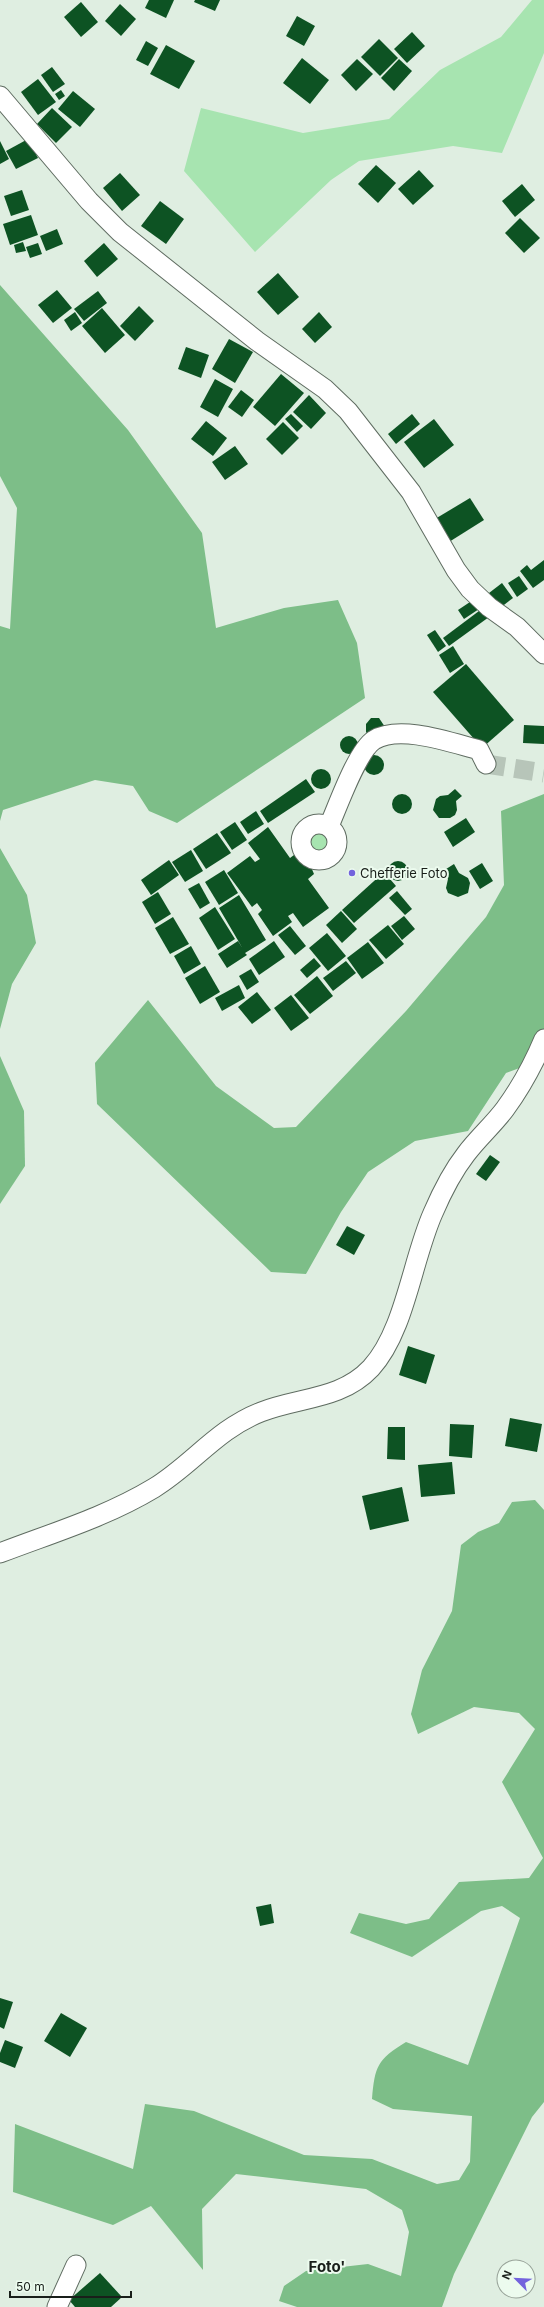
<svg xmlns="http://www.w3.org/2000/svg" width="544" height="2307" font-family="Inter,sans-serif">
  <rect width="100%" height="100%" fill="#dfeee1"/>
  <!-- green -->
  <g fill="#a7e4b0">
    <path d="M532 0H544V53L502 153 453 146 359 161 331 180 255 252 184 171 201 108 303 133 389 119 440 70 501 37Z"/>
    <circle cx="319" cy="842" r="9"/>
  </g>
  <!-- forest -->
  <g fill="#7dbe88">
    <path d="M0 285 128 430 202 533 216 628 284 608 338 600 357 643 365 698 177 823 149 811 133 786 95 780 3 810 0 821V626L10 629 17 508 0 476Z"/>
    <path d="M544 794V1059L506 1073 468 1131 415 1141 368 1172 341 1212 306 1274 271 1272 97 1104 95 1063 148 1000 216 1086 274 1128 296 1127 406 1011 486 917 504 885 501 811Z"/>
    <path d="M0 848 27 895 36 943 12 984 0 1029Z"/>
    <path d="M0 1056 24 1111 25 1166 0 1204Z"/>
    <path d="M535 1500 544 1510V2102L532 2117 454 2274 442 2307H297L279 2301 284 2286 306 2271 368 2264 401 2276 409 2232 402 2210 366 2189 236 2174 202 2209 203 2270 151 2206 113 2225 13 2192 15 2124 133 2169 145 2104 194 2111 304 2155 372 2159 437 2184 459 2180 470 2162 472 2116 393 2109 372 2099C375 2066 377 2060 406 2042L468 2065 520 1918 502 1906 481 1911 412 1957 350 1933 359 1913 406 1924 429 1919 459 1882 529 1878 543 1858 502 1782 535 1729 519 1713 474 1707 418 1734 411 1714 422 1670 452 1611 461 1545 478 1532 499 1523 512 1502Z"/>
  </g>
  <!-- building -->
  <g fill="#0d5323">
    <path d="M149 0H174L166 18 145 8Z"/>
    <path d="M195 0H220L215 11 194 2Z"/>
    <path d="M81 2 98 22 81 37 64 17Z"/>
    <path d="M120 4 136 19 121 36 105 21Z"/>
    <path d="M297 16 315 26 304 46 286 36Z"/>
    <path d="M412 32 425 46 407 63 394 49Z"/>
    <path d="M379 39 398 58 380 76 361 57Z"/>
    <path d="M146 41 158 48 148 66 136 60Z"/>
    <path d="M166 45 195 61 179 89 150 74Z"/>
    <path d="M302 58 329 80 310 104 283 83Z"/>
    <path d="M357 59 373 74 356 91 341 75Z"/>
    <path d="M399 59 412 71 394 91 381 78Z"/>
    <path d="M52 67 65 84 53 92 41 75Z"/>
    <path d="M38 79 56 102 38 115 21 92Z"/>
    <path d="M61 90 65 96 59 100 55 94Z"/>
    <path d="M73 91 95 109 80 127 58 109Z"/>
    <path d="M52 108 72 127 56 143 37 124Z"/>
    <path d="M28 139 38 158 16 169 6 151Z"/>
    <path d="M0 141 9 159 0 164Z"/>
    <path d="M376 165 396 183 378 203 358 184Z"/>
    <path d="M419 170 434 186 413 205 398 189Z"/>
    <path d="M120 173 140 195 122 211 103 188Z"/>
    <path d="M522 184 535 200 515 217 502 201Z"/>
    <path d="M22 190 29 210 11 216 4 196Z"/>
    <path d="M160 201 184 219 166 244 141 226Z"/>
    <path d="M31 215 38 235 10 245 3 224Z"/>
    <path d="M520 218 540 238 524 253 505 233Z"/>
    <path d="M57 229 63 244 46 251 40 236Z"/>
    <path d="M23 242 26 251 16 253 14 245Z"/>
    <path d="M38 243 42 254 30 258 26 247Z"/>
    <path d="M104 243 118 259 97 277 84 261Z"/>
    <path d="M278 273 299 297 278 315 257 292Z"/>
    <path d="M57 290 72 308 53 323 38 305Z"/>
    <path d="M98 291 107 303 84 321 74 309Z"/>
    <path d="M139 306 154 321 135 341 120 326Z"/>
    <path d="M102 308 125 335 105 353 82 326Z"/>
    <path d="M75 312 82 323 71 331 64 320Z"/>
    <path d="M319 312 332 327 315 343 302 329Z"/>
    <path d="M229 339 253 352 235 383 212 369Z"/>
    <path d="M186 347 209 355 201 378 178 369Z"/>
    <path d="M281 374 304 393 275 426 253 407Z"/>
    <path d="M215 379 233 389 218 417 200 407Z"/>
    <path d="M241 390 254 400 242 417 228 407Z"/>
    <path d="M309 395 326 413 311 429 293 412Z"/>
    <path d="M291 414 303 426 297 432 285 419Z"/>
    <path d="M412 414 420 424 396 444 388 434Z"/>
    <path d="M434 419 454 445 424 468 404 442Z"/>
    <path d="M206 421 227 438 213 456 191 439Z"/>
    <path d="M283 422 299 438 282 455 266 439Z"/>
    <path d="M235 446 248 464 225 480 212 462Z"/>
    <path d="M470 498 484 520 449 542 435 519Z"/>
    <path d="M544 560V580L533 588 520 571 527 565 531 570Z"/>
    <path d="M519 576 528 589 517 597 508 583Z"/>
    <path d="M502 583 513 598 500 608 489 593Z"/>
    <path d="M473 600 479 609 464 619 458 610Z"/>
    <path d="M483 608 489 617 449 646 443 638Z"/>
    <path d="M435 630 446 646 438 652 427 635Z"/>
    <path d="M453 646 464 664 450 673 439 655Z"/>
    <path d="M466 664 514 720 482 748 433 692Z"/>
    <path d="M371 718H379L385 727 368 735 366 732V724Z"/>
    <path d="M524 725 544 726V744L523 743Z"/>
    <circle cx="349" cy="745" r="9"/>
    <circle cx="374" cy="765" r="10"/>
    <circle cx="321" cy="779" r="10"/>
    <path d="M306 779 315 792 268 823 260 811Z"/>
    <path d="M455 789 462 796 456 801 457 810 455 815 450 818H439L433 810 436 799 440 796 448 795Z"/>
    <circle cx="402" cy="804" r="10"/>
    <path d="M256 811 264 824 248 834 240 822Z"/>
    <path d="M466 818 475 832 453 847 444 832Z"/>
    <path d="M235 822 247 840 232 850 220 832Z"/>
    <path d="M268 827 290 858 298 852 308 860 314 874 308 879 329 908 303 927 293 913 288 916 292 922 273 936 258 914 262 910 257 903 252 907 227 873 250 856 255 862 260 859 248 843Z"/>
    <path d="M217 833 231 853 206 869 193 849Z"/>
    <path d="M191 850 203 871 185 882 172 862Z"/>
    <path d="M169 860 179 875 151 895 141 880Z"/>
    <circle cx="398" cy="871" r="10"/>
    <path d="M482 863 493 881 480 889 469 871Z"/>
    <path d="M454 864 459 873 468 878 470 883 468 893 458 897 448 893 446 888 448 879 443 871Z"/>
    <path d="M224 870 238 893 219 905 205 882Z"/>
    <path d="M384 872 396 886 354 923 342 910Z"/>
    <path d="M199 883 210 903 200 909 188 889Z"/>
    <path d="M397 891 412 909 405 915 389 898Z"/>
    <path d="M158 892 171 914 155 924 142 902Z"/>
    <path d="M239 895 266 940 245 953 247 955 227 968 218 954 238 941 243 949 219 908Z"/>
    <path d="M215 907 235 939 218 950 199 918Z"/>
    <path d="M341 911 357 929 342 943 326 925Z"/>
    <path d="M404 916 415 929 402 940 391 926Z"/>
    <path d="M173 917 189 944 170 954 155 928Z"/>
    <path d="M388 925 404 944 386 959 369 940Z"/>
    <path d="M290 926 306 946 295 955 278 935Z"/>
    <path d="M327 933 346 956 328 971 309 948Z"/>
    <path d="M274 941 285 957 259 975 249 959Z"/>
    <path d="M368 942 384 963 362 979 347 958Z"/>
    <path d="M191 946 201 964 184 974 174 956Z"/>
    <path d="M314 958 321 966 307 978 300 970Z"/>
    <path d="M346 961 356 973 333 991 323 978Z"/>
    <path d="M205 966 220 992 200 1004 185 978Z"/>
    <path d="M251 969 259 982 247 990 239 976Z"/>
    <path d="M317 976 333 996 310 1014 294 995Z"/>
    <path d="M239 985 245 998 222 1011 215 998Z"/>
    <path d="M257 992 271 1010 252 1024 238 1007Z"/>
    <path d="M291 995 309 1018 291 1031 274 1008Z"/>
    <path d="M490 1155 500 1162 486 1181 476 1174Z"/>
    <path d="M347 1226 365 1235 354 1255 336 1245Z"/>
    <path d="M408 1346 435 1355 426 1384 399 1375Z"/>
    <path d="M510 1418 542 1424 537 1452 505 1446Z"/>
    <path d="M450 1424 474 1425 472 1458 449 1456Z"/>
    <path d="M388 1427H405V1460L387 1459Z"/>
    <path d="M452 1462 455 1494 421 1497 418 1465Z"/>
    <path d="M402 1487 409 1521 370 1530 362 1496Z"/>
    <path d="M271 1904 274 1923 260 1926 256 1907Z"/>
    <path d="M0 1998 13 2002 4 2029 0 2027Z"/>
    <path d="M61 2013 87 2028 70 2057 44 2041Z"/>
    <path d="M5 2040 23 2047 15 2068 0 2062V2053Z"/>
    <path d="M100 2273 122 2297 111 2307H75L69 2300Z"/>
  </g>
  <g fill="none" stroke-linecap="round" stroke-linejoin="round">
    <!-- minor-tunnel -->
    <path stroke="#b7c5b9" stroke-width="19" stroke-dasharray="19 10" stroke-linecap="butt" d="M486 764 544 773"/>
    <defs>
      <g id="minor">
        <path d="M0 96 89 201 120 232 257 341 325 389 348 411 411 492 456 570 470 589 489 607 517 627 544 654"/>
        <circle cx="319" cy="842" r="18"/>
        <path d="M329 826C338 806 357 751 374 740 400 724 452 743 479 750L486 764"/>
        <path d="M0 1553C52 1533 106 1517 154 1488 192 1465 217 1429 261 1412 299 1397 341 1400 371 1368 405 1331 412 1260 433 1213 442 1192 452 1172 466 1154 478 1138 493 1125 505 1109 521 1087 534 1063 544 1039"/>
        <path d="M57 2307 76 2265"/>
      </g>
    </defs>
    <!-- minor casing -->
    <use href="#minor" stroke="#5f6c61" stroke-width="21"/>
    <!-- minor -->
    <use href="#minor" stroke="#fff" stroke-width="19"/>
  </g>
  <!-- markers -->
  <circle fill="#7363dd" stroke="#ecfbee" stroke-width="1.5" cx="352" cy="873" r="4"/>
  <g text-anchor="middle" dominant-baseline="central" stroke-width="4" stroke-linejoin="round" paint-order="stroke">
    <!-- poi labels -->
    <g font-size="13" fill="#191f1a" stroke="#ecfbee" text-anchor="start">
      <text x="360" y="873">Chefferie Foto</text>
    </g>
    <!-- quarter labels -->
    <g font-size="15" font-weight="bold" fill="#191f1a" stroke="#ecfbee">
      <text x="327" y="2266">Foto'</text>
    </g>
  </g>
  <!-- north arrow -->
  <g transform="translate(516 2279) rotate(294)"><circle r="19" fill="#ecfbee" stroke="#98a399"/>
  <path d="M0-3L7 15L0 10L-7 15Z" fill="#7363dd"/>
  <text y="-6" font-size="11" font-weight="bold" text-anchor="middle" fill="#191f1a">N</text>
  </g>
  <!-- scale -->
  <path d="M10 2291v6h121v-6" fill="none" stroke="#191f1a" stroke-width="2"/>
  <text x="16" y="2291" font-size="12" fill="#191f1a" stroke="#ecfbee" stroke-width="3" paint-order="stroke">50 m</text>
</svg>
